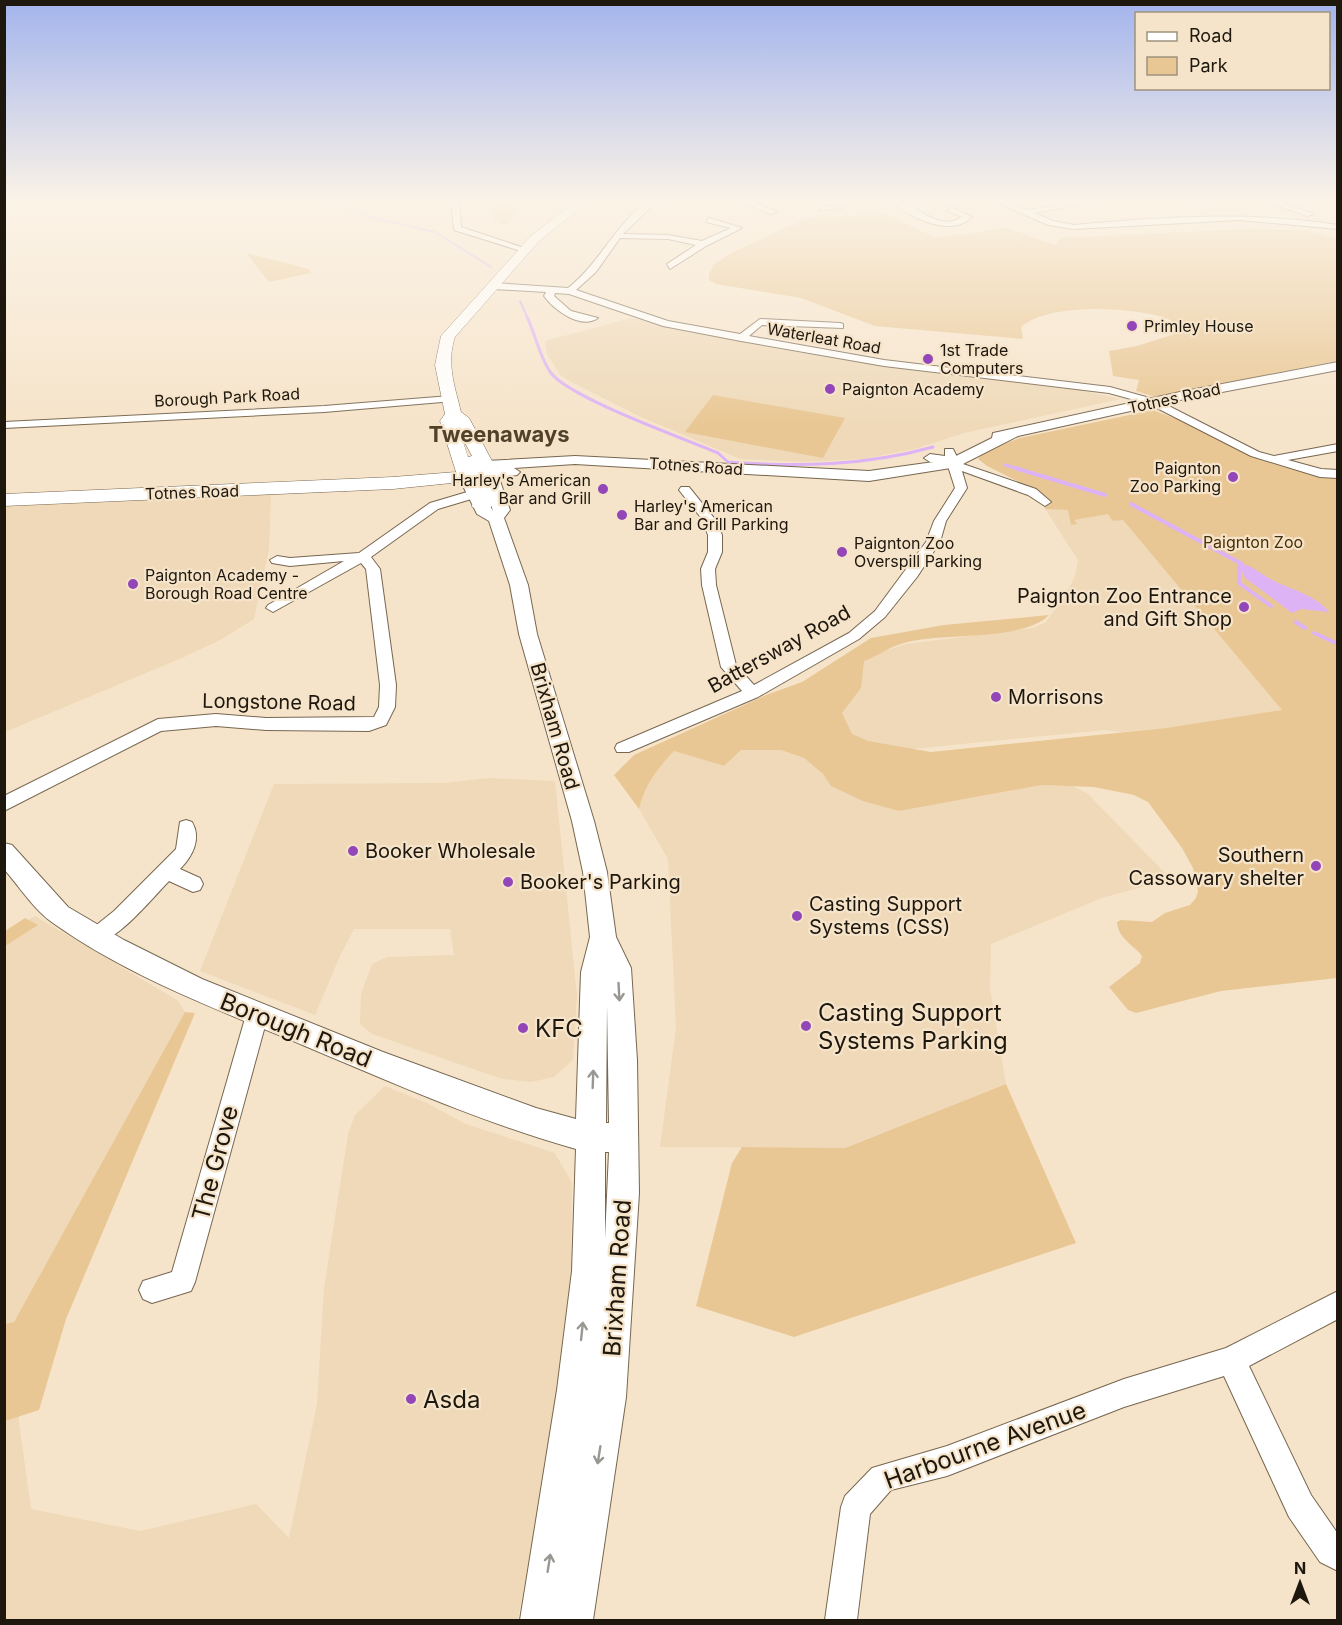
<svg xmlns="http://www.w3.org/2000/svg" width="1342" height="1625" font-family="Inter,sans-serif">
  <rect width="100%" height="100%" fill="#f6e4ca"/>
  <!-- built -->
  <g fill="#efd9b8">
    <path d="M631 318 778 349 931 373 1056 385 1121 399 964 433 915 449 863 459 805 462 740 459 639 416 573 383 561 376 547 354 545 341Z"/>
    <path d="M271 494 269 550 254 619 222 639 182 658 5 732V505Z"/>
    <path d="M1045 509 1110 512 1123 520 1283 710 1166 728 1121 732 1105 730 882 752 853 744 835 717 863 658 906 644 1032 628 1045 623 1065 596 1075 576 1078 560Z"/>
    <path d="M741 750H781L804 758 823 774 832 786 899 811 1042 785 1072 786 1087 793 1171 879 1102 898 991 944 990 988 1006 1084 844 1148 660 1147 676 1028 668 859 639 809 643 791 655 772 674 751 724 766Z"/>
    <path d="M489 778 555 781 577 996 573 1060 554 1077 531 1082 502 1079 372 1034 360 1024 361 994 372 964 387 957 454 955 450 929H354L340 956 315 1015 200 971 274 784 444 783Z"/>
    <path d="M35 916 177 1000 185 1012 14 1322 19 1422 31 1509 140 1531 256 1504 289 1538 317 1404 324 1288 348 1134 355 1115 385 1086 427 1103 466 1124 555 1153 572 1183 571 1283 557 1404 518 1620H5V934Z"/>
  </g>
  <!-- green -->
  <g fill="#e9c794">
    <path d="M492 200H523C515 209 515 219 503 226L495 220 489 205Z"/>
    <path d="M886 214 936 238 1007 228 1055 245 1061 238 1251 229 1308 231 1337 239V361L1155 397 1136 391 1139 380 1113 376 1109 351 1137 346 1187 330C1179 325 1169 318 1159 316 1125 307 1048 303 1021 327L1023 339 875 326 801 298 716 284 709 280V274L714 264 733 252 807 218Z"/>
    <path d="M246 253 309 269 311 273 269 282Z"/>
    <path d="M713 395 845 418 823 458 685 432Z"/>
    <path d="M1153 410 1206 430 1240 449 1337 474V978L1221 991 1136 1013 1128 1010 1109 987 1140 963 1142 956C1134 945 1118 939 1117 922L1121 920 1152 922 1165 913 1190 905 1196 898 1198 891 1193 868 1182 848 1148 802 1134 795 1094 787 1042 785 899 811 863 801 831 786 823 774 804 758 781 750H741L724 766 674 751C657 769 645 784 639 809L614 775 634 755 766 695 802 682 871 638 944 625 1049 615C1023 642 940 632 904 643 887 648 880 655 864 661L861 688 842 713 852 734 868 741 931 752 1166 728 1282 710 1123 520 1113 521 1108 514 1074 520 1077 524 1071 525 1068 510 1045 509 1043 494 987 466 978 459 982 452 1020 438Z"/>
    <path d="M25 918 38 925 5 946V931Z"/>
    <path d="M185 1012 195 1013 66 1319 39 1410 5 1421V1324L14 1322Z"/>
    <path d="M1006 1084 1076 1243 794 1337 696 1306 732 1163 742 1147 845 1148Z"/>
  </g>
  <!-- water -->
  <path fill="#ddb3f5" d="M1242 564C1254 566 1257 572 1267 577 1288 590 1312 592 1329 612L1301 609 1292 613 1245 578 1240 567Z"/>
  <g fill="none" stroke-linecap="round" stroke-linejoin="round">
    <!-- stream-far2 -->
    <g stroke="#ddb3f5" stroke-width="2">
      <path d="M331 200 332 203 373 218 435 232 491 267"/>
      <path d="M520 301 528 319"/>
    </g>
    <!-- stream-far1 -->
    <g stroke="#ddb3f5" stroke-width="3">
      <path d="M527 317C536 335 539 357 551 373 570 398 683 438 718 453L728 462C798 467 865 466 933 447"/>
      <path d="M1005 465 1020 469"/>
    </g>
    <!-- stream -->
    <g stroke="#ddb3f5" stroke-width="4">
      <path d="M1015 468 1105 495"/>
      <path d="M1131 504 1242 564"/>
      <path d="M1239 562V583L1271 606"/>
      <path d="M1296 622 1305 628"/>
      <path d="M1314 633 1336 643"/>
    </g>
    <defs>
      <g id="minor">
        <path d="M451 200H459L461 227 524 248V252L454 230Z"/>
        <path d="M649 200H658L623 234 668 235 702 241 731 228 706 222 709 218 742 228 706 246 670 269 667 264 696 245 668 239 620 238 596 272 576 290 668 321 740 334 760 319 840 323 843 324V328L762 325 749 336 884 360 1110 387 1157 400 1259 452 1274 456 1338 444V451L1288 460 1321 469 1338 470V478L1320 477 1251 456 1149 404 1109 393 884 366 741 341 663 326 569 294 555 293 554 296 571 311 598 318C581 330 554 310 544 296L546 292 494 289 490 286 494 283 568 288C600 263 616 223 649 200Z"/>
        <path d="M753 200 752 201 777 212 770 214 740 201Z"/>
        <path d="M888 200C913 199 937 234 962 217L948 211 951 207 972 217C949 239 909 216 888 200Z"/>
        <path d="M991 200H1001L1027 210 1102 200 1034 213 1053 221 1074 225C1163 217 1249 211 1338 225V229L1239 220 1074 229 1048 225Z"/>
        <path d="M1195 200H1214L1198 204Z"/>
        <path d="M1262 200H1273L1314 214 1307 216Z"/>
        <path d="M823 206 843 208 820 210Z"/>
        <path d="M450 396 454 397V401L324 412 4 428V422L324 406Z"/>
        <path d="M945 449H953L957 457 966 461 963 464 1036 489 1051 502 1045 506 1028 495 962 471 967 488 946 521 940 542 917 577 885 617 859 639 758 697 629 752H617L615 748 617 744 742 691 721 667 702 585 701 569 708 552V535L702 519 679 490 681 487H689L714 518 722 535V552L715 569 716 585 736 665 754 685 849 633 875 611 926 542 934 521 955 488 947 463 930 462 924 458 930 454 945 456Z"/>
        <path d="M474 490 478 491V497L438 509 371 557 380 569 396 685 395 707 386 725 369 731 266 730 216 726 161 731 4 811V796L158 719 216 714 266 718 374 717 379 707 380 685 366 569 361 563 273 612 266 608 268 605 344 561 290 566 272 563 270 560 277 556 290 558 359 553 430 503Z"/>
        <path d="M186 820 192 822C202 839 192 857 180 869L200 878 203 884 200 890 193 892 169 881C154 896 110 951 89 943L86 937 89 931 114 911 176 849 180 822Z"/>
        <path d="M257 1005 265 1008 268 1015 195 1282 191 1291 152 1303 143 1299 139 1290 143 1281 172 1272 246 1015 249 1008Z"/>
        <path d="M1338 1291V1319L1249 1366 1311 1495 1338 1534V1571L1320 1562 1289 1517 1224 1376 1124 1407 947 1476 891 1490 870 1514 857 1620H825L841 1507 845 1496 872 1468 947 1446 1124 1379 1226 1348Z"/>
      </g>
      <path id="major" d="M1338 362V370L1180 400 1018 436 957 467 869 481 575 464 514 468 520 472 517 475 499 478 510 510 504 518 528 585 537 634 594 821 607 872 616 937 631 968 637 1060 639 1193 626 1397 593 1620H520L557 1390 572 1271 576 1149C483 1123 393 1083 305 1046 219 1010 129 977 53 923 34 910 19 886 4 869V843L12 845 68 907 124 940 202 979 383 1052 536 1108 576 1119 581 972 590 937 583 872 572 821 519 634 510 585 489 521 477 514 458 476 461 473H471L493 511 482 474 485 471 496 469 481 468 479 465 481 462 486 461 575 456 869 471 948 460 992 438 993 433 998 432 1180 392ZM607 1005 609 1123H606ZM605 1152H609L605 1239Z"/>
      <path id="highway" d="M577 200H590L539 241 455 337C446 363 455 387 461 412L469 418 499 474 496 478 489 480 497 500 488 510 481 512 471 506 478 499 471 481 393 489 4 506V494L393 477 456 472 440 421 445 414 435 365 441 336 531 236ZM461 435 472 456 468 457Z"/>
    </defs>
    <!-- minor casing -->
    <use href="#minor" stroke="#776750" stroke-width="2"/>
    <!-- major casing -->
    <use href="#major" stroke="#776750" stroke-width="2"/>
    <!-- highway casing -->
    <use href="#highway" stroke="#776750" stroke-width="1"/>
    <!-- minor -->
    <use href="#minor" fill="#fff" fill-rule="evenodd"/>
    <!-- major -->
    <use href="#major" fill="#fff" fill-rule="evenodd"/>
    <!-- highway -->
    <use href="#highway" fill="#fff" fill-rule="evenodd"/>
  </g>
  <!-- one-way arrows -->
  <defs><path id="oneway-shaft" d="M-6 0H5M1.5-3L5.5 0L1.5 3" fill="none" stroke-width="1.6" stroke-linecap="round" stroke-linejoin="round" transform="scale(1.5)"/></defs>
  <g stroke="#999792">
    <use href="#oneway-shaft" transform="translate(619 992) rotate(87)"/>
    <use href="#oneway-shaft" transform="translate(593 1079) rotate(-88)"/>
    <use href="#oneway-shaft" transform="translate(582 1331) rotate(-84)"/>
    <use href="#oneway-shaft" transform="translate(599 1455) rotate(99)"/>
    <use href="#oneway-shaft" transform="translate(549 1563) rotate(-81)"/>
  </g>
  <!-- sky -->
  <linearGradient id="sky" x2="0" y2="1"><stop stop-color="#a3b4ed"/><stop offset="0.47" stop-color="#fbf3e7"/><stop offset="1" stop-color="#fbf3e7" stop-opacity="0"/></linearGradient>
  <rect width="1342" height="427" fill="url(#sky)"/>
  <!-- markers -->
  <g fill="#9246b7" stroke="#f6e4ca" stroke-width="2">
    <circle cx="1132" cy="326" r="6"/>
    <circle cx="928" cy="359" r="6"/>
    <circle cx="830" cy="389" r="6"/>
    <circle cx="1233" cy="477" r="6"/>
    <circle cx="603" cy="489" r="6"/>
    <circle cx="622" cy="515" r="6"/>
    <circle cx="842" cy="552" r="6"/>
    <circle cx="133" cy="584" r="6"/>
    <circle cx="1244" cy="607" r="6"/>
    <circle cx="996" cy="697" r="6"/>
    <circle cx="353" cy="851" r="6"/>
    <circle cx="1316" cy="866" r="6"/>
    <circle cx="508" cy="882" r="6"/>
    <circle cx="797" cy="916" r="6"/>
    <circle cx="806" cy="1026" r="6"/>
    <circle cx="523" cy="1028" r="6"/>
    <circle cx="411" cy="1399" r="6"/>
  </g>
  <g text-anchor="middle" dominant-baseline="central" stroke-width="4.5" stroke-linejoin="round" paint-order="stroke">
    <!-- far-poi labels -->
    <g font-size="16" fill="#1d170d" stroke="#f6e4ca" text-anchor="start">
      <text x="1144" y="326">Primley House</text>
      <text x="940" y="350">1st Trade<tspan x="940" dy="18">Computers</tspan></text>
      <text x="842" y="389">Paignton Academy</text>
      <text x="1221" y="468" text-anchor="end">Paignton<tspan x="1221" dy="18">Zoo Parking</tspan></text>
      <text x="591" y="480" text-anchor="end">Harley's American<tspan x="591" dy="18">Bar and Grill</tspan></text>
      <text x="634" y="506">Harley's American<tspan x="634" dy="18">Bar and Grill Parking</tspan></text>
      <text x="854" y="543">Paignton Zoo<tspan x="854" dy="18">Overspill Parking</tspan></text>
      <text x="145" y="575">Paignton Academy -<tspan x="145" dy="18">Borough Road Centre</tspan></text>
    </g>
    <!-- far-street labels -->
    <g font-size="16" fill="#1d170d" stroke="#f6e4ca">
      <text transform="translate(824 338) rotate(10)">Waterleat Road</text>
      <text transform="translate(227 397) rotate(-3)">Borough Park Road</text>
      <text transform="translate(1174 398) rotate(-12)">Totnes Road</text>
      <text transform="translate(696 466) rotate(4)">Totnes Road</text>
      <text transform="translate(192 492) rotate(-2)">Totnes Road</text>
    </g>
    <!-- far-park labels -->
    <g font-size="16" fill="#462f06" stroke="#f6e4ca">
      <text x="1253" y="542">Paignton Zoo</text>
    </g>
    <!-- poi labels -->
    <g font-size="20" fill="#1d170d" stroke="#f6e4ca" text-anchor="start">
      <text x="1232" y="596" text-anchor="end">Paignton Zoo Entrance<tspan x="1232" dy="23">and Gift Shop</tspan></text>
      <text x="1008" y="697">Morrisons</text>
      <text x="365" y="851">Booker Wholesale</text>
      <text x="1304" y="855" text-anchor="end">Southern<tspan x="1304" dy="23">Cassowary shelter</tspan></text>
      <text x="520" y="882">Booker's Parking</text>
      <text x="809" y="904">Casting Support<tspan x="809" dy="23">Systems (CSS)</tspan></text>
    </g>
    <!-- street labels -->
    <g font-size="20" fill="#1d170d" stroke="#f6e4ca">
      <text transform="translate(779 649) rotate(-29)">Battersway Road</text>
      <text transform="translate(279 702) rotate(1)">Longstone Road</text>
      <text transform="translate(555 726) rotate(74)">Brixham Road</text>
    </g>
    <!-- far-district labels -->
    <g font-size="22" font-weight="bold" fill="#50412b" stroke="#f6e4ca">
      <text x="499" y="434">Tweenaways</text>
    </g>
    <!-- near-poi labels -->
    <g font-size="24" fill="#1d170d" stroke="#f6e4ca" text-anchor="start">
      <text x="818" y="1012">Casting Support<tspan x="818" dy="28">Systems Parking</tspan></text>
      <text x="535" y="1028">KFC</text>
      <text x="423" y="1399">Asda</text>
    </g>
    <!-- near-street labels -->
    <g font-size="24" fill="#1d170d" stroke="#f6e4ca">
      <text transform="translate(296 1030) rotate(22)">Borough Road</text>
      <text transform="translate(215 1163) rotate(-75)">The Grove</text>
      <text transform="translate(617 1278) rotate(-86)">Brixham Road</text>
      <text transform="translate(985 1445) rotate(-20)">Harbourne Avenue</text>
    </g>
  </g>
  <!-- border -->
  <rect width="1342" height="1625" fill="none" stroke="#1d170d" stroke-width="12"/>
  <!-- legend -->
  <rect x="1135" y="12" width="195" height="78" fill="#f6e4ca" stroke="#9f927e" stroke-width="1.5"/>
  <rect x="1147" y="32" width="30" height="9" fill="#ffffff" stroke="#9f927e" stroke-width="1.5"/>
  <text x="1189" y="42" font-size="18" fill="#1d170d">Road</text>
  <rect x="1147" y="57" width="30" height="18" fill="#e9c794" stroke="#9f927e" stroke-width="1.5"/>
  <text x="1189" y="72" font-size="18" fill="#1d170d">Park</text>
  <!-- north arrow -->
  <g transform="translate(1300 1583)" stroke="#f6e4ca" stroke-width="4.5" paint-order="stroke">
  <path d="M0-4.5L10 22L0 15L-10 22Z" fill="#1d170d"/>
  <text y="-9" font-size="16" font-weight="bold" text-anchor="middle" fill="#1d170d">N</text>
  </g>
</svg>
